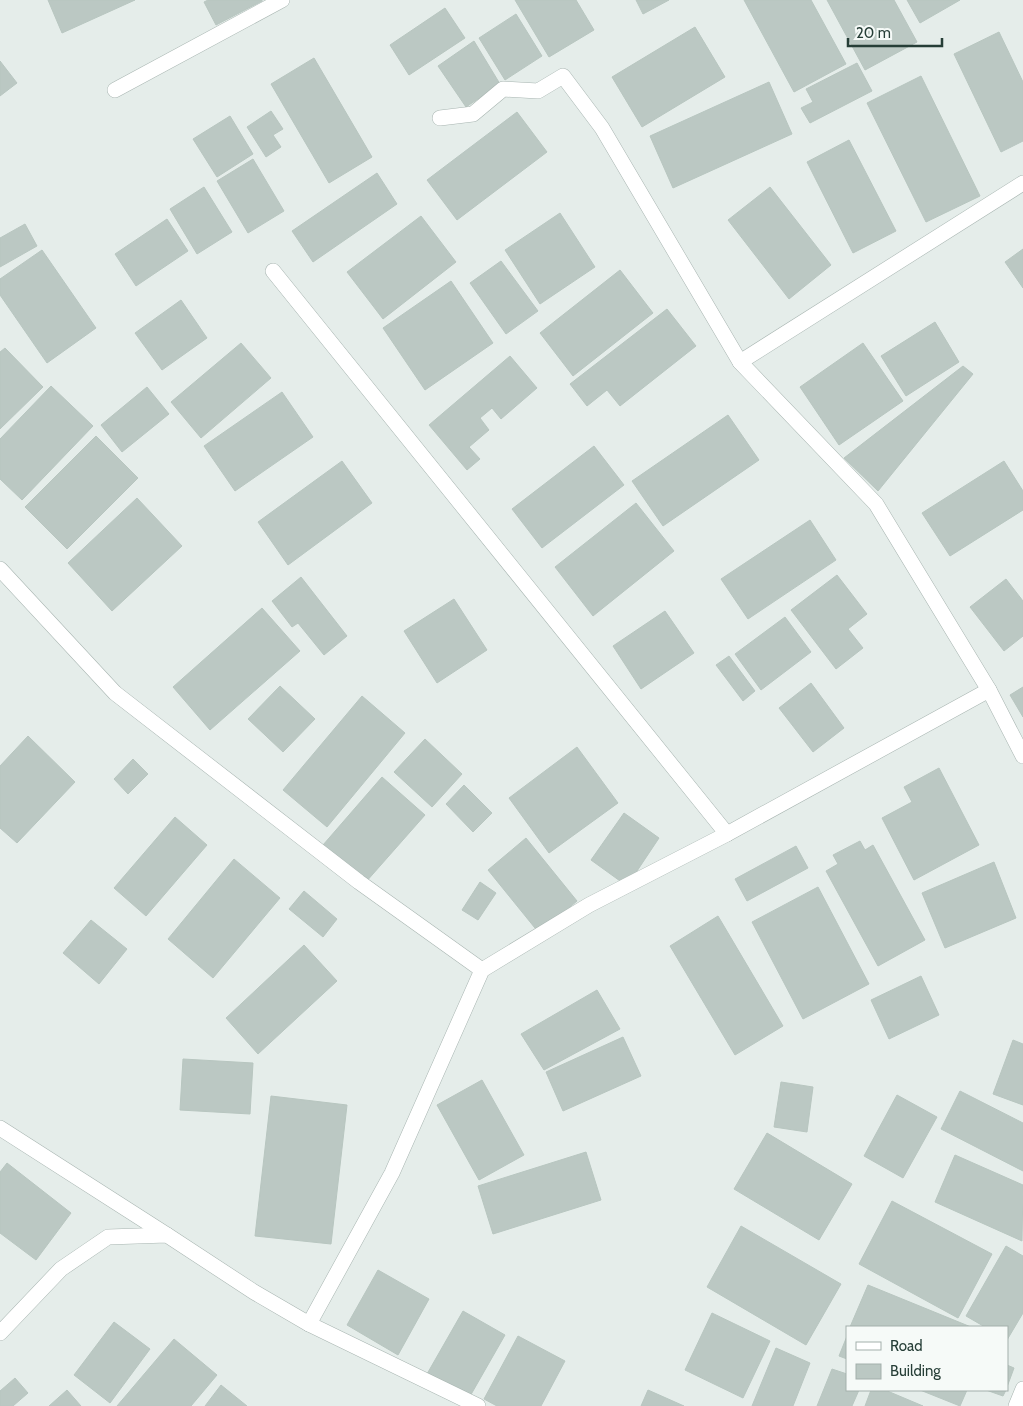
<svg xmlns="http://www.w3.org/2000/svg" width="1023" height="1406" font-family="Cabin,sans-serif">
  <rect width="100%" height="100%" fill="#e5edea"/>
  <!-- building -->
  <g fill="#bbc8c3" stroke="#b8c6c0">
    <path d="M48 0H135L62 33Z"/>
    <path d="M208 0H262V1L216 25 204 2Z"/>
    <path d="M515 0H576L594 30 549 57Z"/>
    <path d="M636 0H669L643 14Z"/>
    <path d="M744 0H811L846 64 794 92Z"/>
    <path d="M827 0H894L917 42 865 70Z"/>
    <path d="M907 0H960L920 23Z"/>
    <path d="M445 8 465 38 409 75 390 45Z"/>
    <path d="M516 14 542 56 505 80 479 38Z"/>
    <path d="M695 27 725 77 642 127 612 77Z"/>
    <path d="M999 32 1023 82V141L1001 152 954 54Z"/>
    <path d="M474 41 500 84 466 107 438 66Z"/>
    <path d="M314 58 372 157 329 183 271 84Z"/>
    <path d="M0 61 17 83 0 96Z"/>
    <path d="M857 63 872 91 810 123 801 108 813 102 806 89Z"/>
    <path d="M921 76 980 196 926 222 867 103Z"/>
    <path d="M769 82 792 134 673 188 650 136Z"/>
    <path d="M271 111 283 129 273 135 281 147 266 157 247 127Z"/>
    <path d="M517 112 547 152 457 220 427 180Z"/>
    <path d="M230 116 253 154 217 177 193 139Z"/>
    <path d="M849 140 896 231 853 253 807 162Z"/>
    <path d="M253 159 284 211 248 233 217 181Z"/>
    <path d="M377 173 397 204 313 262 292 231Z"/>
    <path d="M204 187 232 232 197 254 170 209Z"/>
    <path d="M770 187 831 265 789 299 728 220Z"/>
    <path d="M560 213 595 267 540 304 505 250Z"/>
    <path d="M421 216 456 262 383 319 347 272Z"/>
    <path d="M167 219 188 251 136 286 115 254Z"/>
    <path d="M25 224 37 246 0 267V238Z"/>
    <path d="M1023 249V288L1005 262Z"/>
    <path d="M42 250 96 328 47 363 0 295V279Z"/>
    <path d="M501 261 538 311 506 334 470 283Z"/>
    <path d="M620 270 653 313 573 376 540 333Z"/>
    <path d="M451 281 493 343 425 390 383 328Z"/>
    <path d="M181 300 207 338 162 370 135 333Z"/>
    <path d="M667 309 696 346 620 406 607 390 587 406 570 384Z"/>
    <path d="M935 322 959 362 906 396 881 356Z"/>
    <path d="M241 343 271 378 201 438 171 402Z"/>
    <path d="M863 343 903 401 839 445 800 387Z"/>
    <path d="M5 348 43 387 0 429V352Z"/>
    <path d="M510 356 537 388 501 419 492 408 480 418 489 430 469 447 480 459 467 470 429 425Z"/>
    <path d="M963 366 973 374 878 491 844 458Z"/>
    <path d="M51 386 93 426 22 500 0 479V439Z"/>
    <path d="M147 387 169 414 122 452 101 425Z"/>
    <path d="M282 392 313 437 235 491 204 446Z"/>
    <path d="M728 415 759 460 663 526 632 481Z"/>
    <path d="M96 436 138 478 67 549 25 507Z"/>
    <path d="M594 446 624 485 542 548 512 509Z"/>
    <path d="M342 461 372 503 288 565 258 522Z"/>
    <path d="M1004 461 1023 491V510L950 556 922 513Z"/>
    <path d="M137 498 182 546 112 611 68 563Z"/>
    <path d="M636 503 674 551 593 616 555 567Z"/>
    <path d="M810 520 836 560 748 619 721 579Z"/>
    <path d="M837 575 867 614 848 629 863 648 836 669 791 610Z"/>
    <path d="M301 577 347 636 324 655 298 623 292 627 272 601Z"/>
    <path d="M1006 579 1023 601V636L1004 651 970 607Z"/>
    <path d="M454 599 487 650 437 683 404 631Z"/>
    <path d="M262 608 300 651 210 730 173 687Z"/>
    <path d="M665 611 694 653 641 689 613 646Z"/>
    <path d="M785 617 811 652 761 690 735 654Z"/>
    <path d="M729 656 755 691 743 701 716 665Z"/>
    <path d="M811 683 844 728 813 752 779 708Z"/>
    <path d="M280 686 315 719 283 752 248 719Z"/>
    <path d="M1023 687V717L1010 695Z"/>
    <path d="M362 696 405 733 327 827 283 790Z"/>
    <path d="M28 736 75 782 17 843 0 828V766Z"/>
    <path d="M425 739 462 774 432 807 394 772Z"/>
    <path d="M577 747 618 803 549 853 509 798Z"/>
    <path d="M133 759 148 774 128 794 114 779Z"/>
    <path d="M939 768 979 845 914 880 882 818 912 802 904 787Z"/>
    <path d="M382 777 425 815 365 883 323 845Z"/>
    <path d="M464 785 492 813 473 832 446 804Z"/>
    <path d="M624 813 659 838 627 886 591 860Z"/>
    <path d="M175 817 207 845 146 916 114 888Z"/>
    <path d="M526 838 577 901 539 933 488 870Z"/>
    <path d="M860 841 865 850 873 845 925 940 878 966 826 871 838 864 833 855Z"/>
    <path d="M796 846 808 868 747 901 735 879Z"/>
    <path d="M234 859 280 898 213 978 168 939Z"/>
    <path d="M994 862 1016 918 945 948 922 893Z"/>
    <path d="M480 882 496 893 478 920 462 910Z"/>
    <path d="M818 887 869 984 803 1019 752 922Z"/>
    <path d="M304 891 337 919 323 937 289 909Z"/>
    <path d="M718 916 783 1026 735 1055 670 946Z"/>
    <path d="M91 920 127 949 99 984 63 953Z"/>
    <path d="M304 945 337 981 258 1054 226 1018Z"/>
    <path d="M921 976 939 1015 889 1039 871 1000Z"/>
    <path d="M597 990 620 1029 544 1070 521 1034Z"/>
    <path d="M623 1037 641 1076 563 1111 546 1072Z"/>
    <path d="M1013 1040 1023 1044V1105L993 1094Z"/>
    <path d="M183 1059 253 1063 250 1114 180 1110Z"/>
    <path d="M482 1080 524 1155 479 1180 437 1105Z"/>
    <path d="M781 1082 813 1087 807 1132 774 1127Z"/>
    <path d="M960 1091 1023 1123V1171L941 1129Z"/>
    <path d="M897 1095 937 1117 903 1178 864 1156Z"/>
    <path d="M271 1096 347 1105 331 1244 255 1236Z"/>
    <path d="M767 1133 852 1184 819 1240 734 1189Z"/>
    <path d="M586 1152 601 1200 493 1234 478 1186Z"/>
    <path d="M955 1155 1023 1185 1022 1241 935 1202Z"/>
    <path d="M7 1163 71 1213 36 1260 0 1233V1172Z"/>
    <path d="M892 1201 992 1254 958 1318 859 1264Z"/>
    <path d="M741 1226 841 1284 806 1345 707 1287Z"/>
    <path d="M1006 1246 1023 1256V1313L1007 1340V1327H985L966 1316Z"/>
    <path d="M378 1270 429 1299 398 1355 347 1325Z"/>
    <path d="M868 1285 971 1327H850Z"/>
    <path d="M463 1311 505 1335 469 1398 427 1374Z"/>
    <path d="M712 1313 770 1341 743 1398 685 1370Z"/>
    <path d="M114 1322 150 1349 110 1403 74 1375Z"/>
    <path d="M518 1336 565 1361 541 1406H497L484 1399Z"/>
    <path d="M847 1336V1359L839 1356Z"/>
    <path d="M174 1339 217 1375 191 1406H117Z"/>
    <path d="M776 1348 810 1363 793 1406H752Z"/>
    <path d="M1007 1365 1014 1368 1007 1387Z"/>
    <path d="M832 1369 847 1374V1390H859L852 1406H817Z"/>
    <path d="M15 1378 28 1393 13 1406H0V1391Z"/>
    <path d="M221 1385 247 1406H205Z"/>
    <path d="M67 1390 81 1406H49Z"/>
    <path d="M648 1390 684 1406H641Z"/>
    <path d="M871 1390H885L923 1406H865Z"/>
    <path d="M920 1390H967L960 1406Z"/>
    <path d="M986 1390H1006L1003 1396Z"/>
  </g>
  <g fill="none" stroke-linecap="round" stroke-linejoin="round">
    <defs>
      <g id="minor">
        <path d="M115 90 282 0"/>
        <path d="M440 118 473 114 503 89 538 91 563 76 602 128 740 362 876 504 989 690 1023 756"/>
        <path d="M273 271 727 834"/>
        <path d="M740 362 1023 183"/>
        <path d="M0 569 115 693 359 882 482 970"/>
        <path d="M0 1128 167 1235"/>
        <path d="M309 1324 392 1173 482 970 589 905 727 834 989 690"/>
        <path d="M0 1333 61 1269 108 1237 167 1235 254 1292 309 1324 478 1406"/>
        <path d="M1016 1406 1023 1389"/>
      </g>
    </defs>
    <!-- minor casing -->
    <use href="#minor" stroke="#a8b5b1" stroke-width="16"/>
    <!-- minor -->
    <use href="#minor" stroke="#fff" stroke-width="15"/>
  </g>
  <!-- legend -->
  <rect x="846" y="1326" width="162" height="65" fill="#f6faf8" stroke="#a3afab"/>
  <rect x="856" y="1342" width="25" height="8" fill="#ffffff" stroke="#a3afab"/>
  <text x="890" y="1351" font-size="15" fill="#263e37">Road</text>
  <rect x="856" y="1364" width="25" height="15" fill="#bbc8c3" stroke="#a3afab"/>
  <text x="890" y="1376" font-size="15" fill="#263e37">Building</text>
  <!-- scale -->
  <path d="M848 38v8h94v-8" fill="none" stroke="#263e37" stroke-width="2.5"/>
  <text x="856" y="38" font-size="15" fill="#263e37" stroke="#f6faf8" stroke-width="4" paint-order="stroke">20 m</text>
</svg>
